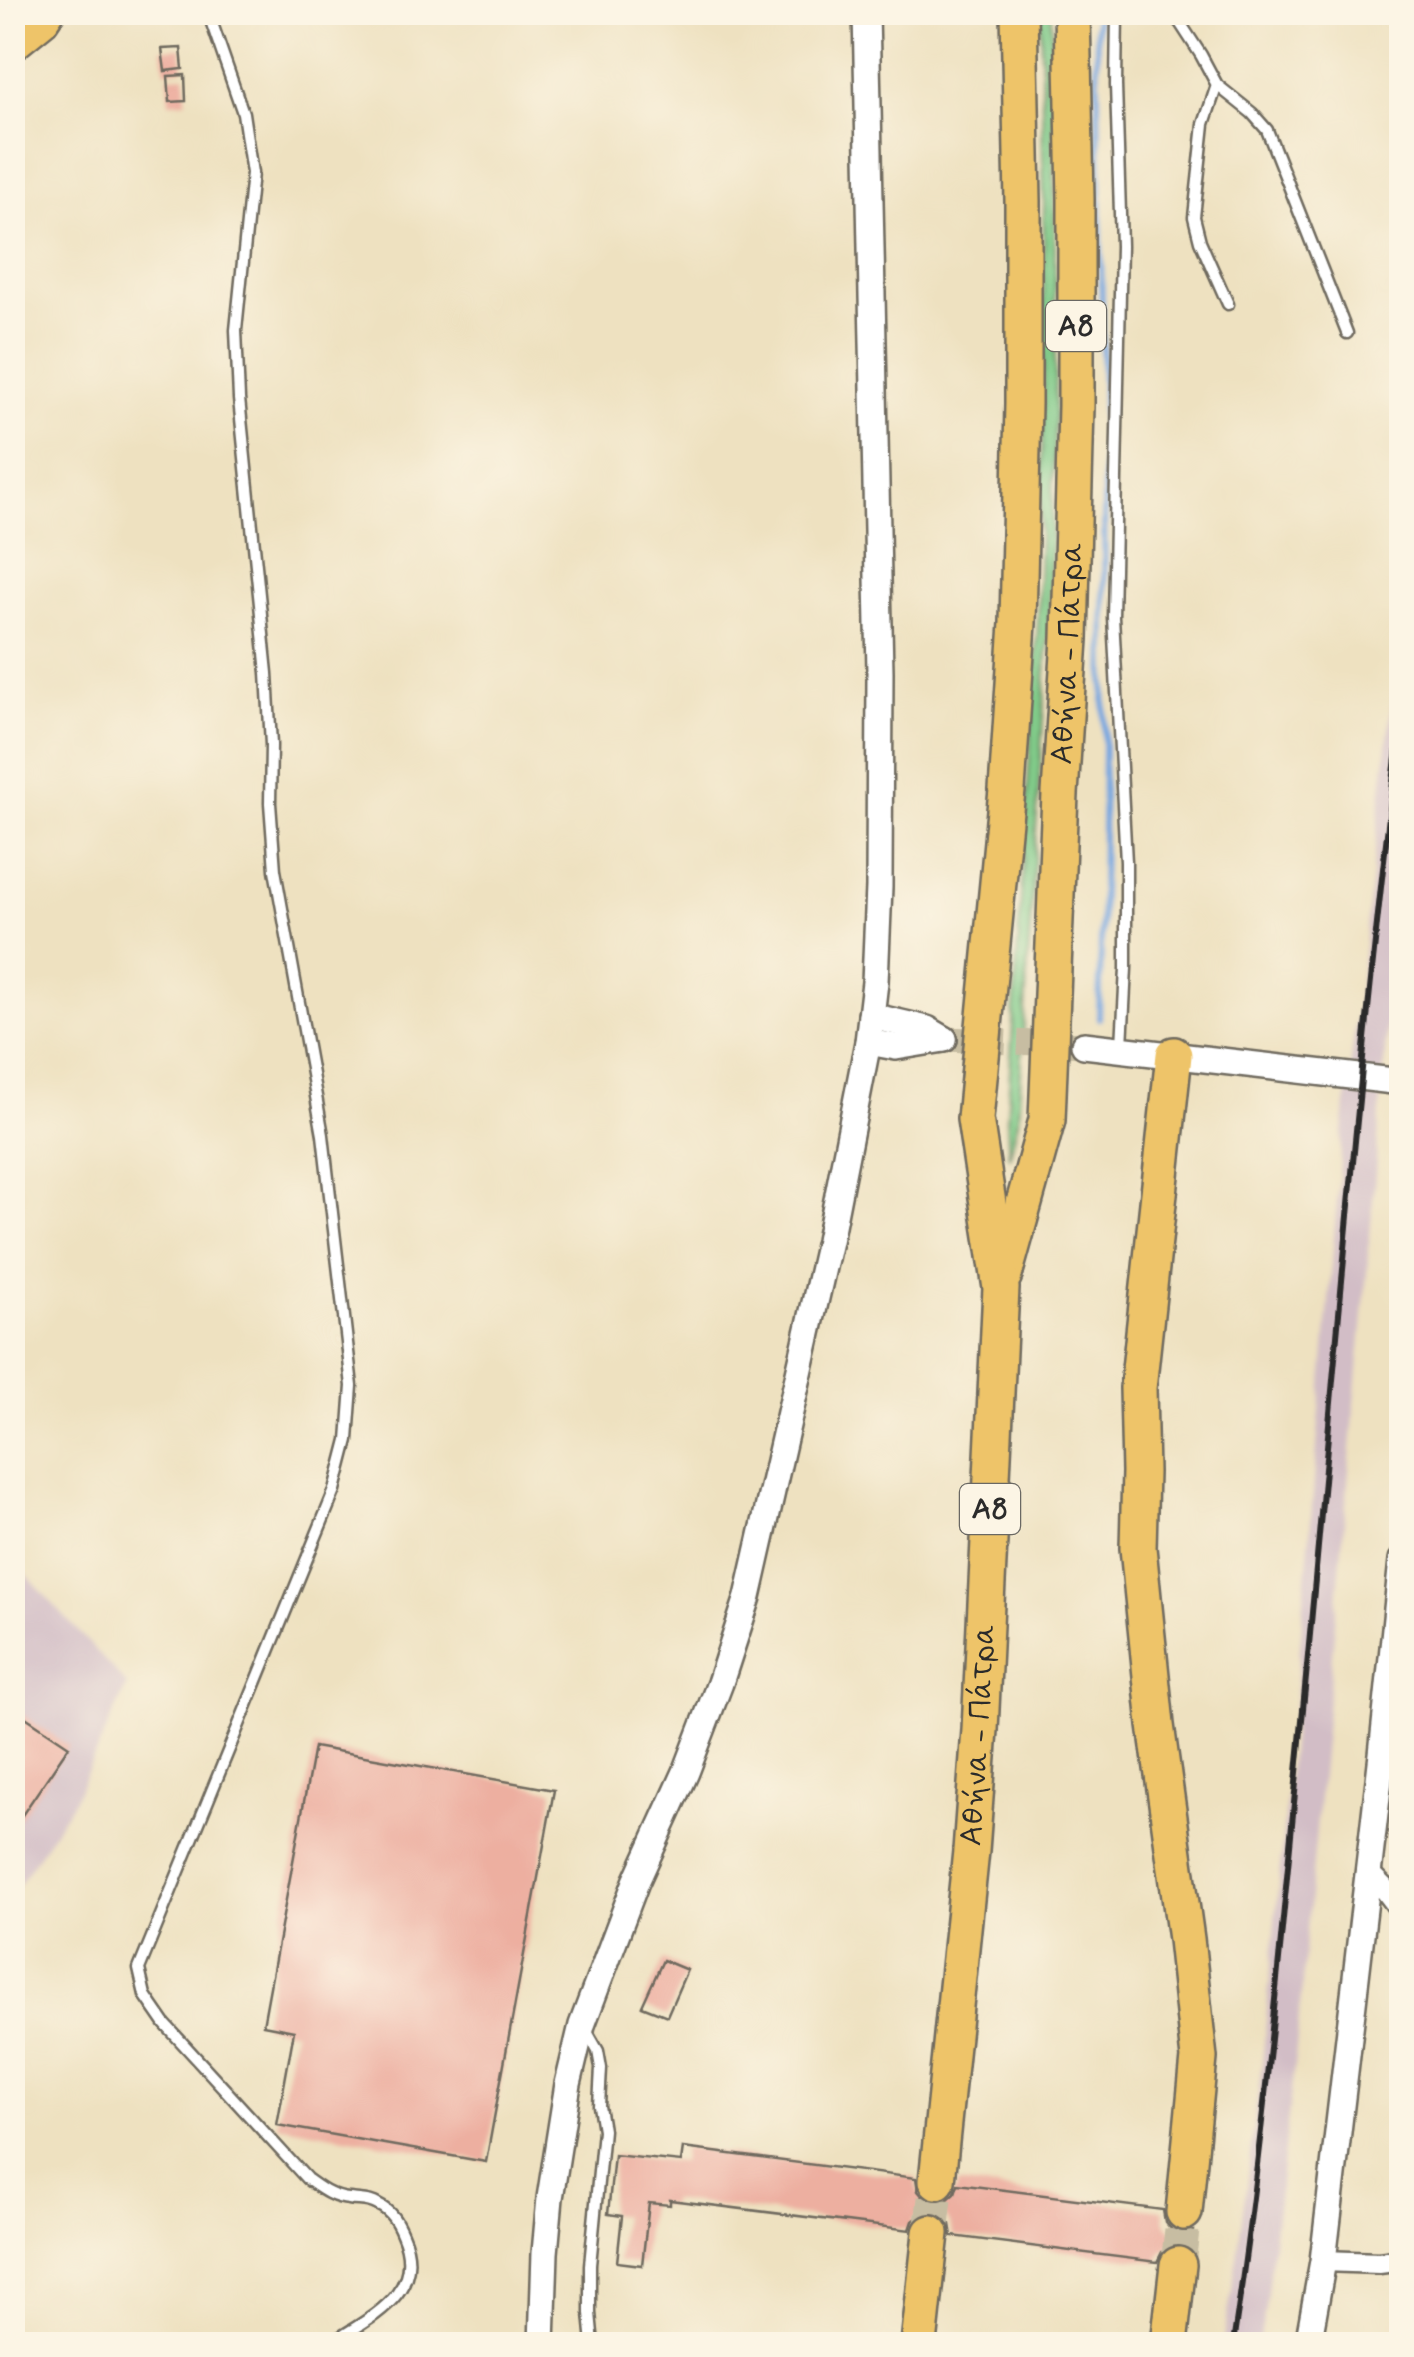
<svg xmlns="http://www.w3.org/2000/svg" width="1414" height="2357" font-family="Mynerve,sans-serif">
  <rect width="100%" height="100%" fill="#fcf5e5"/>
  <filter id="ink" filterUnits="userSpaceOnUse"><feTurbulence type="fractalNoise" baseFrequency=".01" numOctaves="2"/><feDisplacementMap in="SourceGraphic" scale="20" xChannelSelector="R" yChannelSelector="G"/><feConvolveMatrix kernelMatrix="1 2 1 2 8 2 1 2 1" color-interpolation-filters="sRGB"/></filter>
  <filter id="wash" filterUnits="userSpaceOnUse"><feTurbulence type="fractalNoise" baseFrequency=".0048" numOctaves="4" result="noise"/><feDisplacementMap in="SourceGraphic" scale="40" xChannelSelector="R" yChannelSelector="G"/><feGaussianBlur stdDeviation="2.25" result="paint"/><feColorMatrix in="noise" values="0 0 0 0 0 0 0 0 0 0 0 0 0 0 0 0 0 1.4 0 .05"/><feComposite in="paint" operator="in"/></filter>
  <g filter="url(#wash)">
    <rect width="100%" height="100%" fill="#eee1c0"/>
    <!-- industrial -->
    <g fill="#d2bdc6">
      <path d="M1401 623V897L1387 1027 1367 1273 1296 2050 1265 2308 1259 2344H1223L1237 2258 1263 2054 1308 1556 1342 1139Z"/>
      <path d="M13 1560 127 1685 74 1800 13 1895Z"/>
    </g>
    <!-- green -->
    <path fill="#81cb89" stroke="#567b5a" stroke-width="2.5" d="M1051 12 1055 201V403L1049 623 1018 1120 1009 1158 1007 1119 1038 622 1043 402 1044 201 1040 13Z"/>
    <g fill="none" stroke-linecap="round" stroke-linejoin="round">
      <!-- stream -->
      <path stroke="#75a6e0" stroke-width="6" d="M1096 12C1104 348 1109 683 1099 1018"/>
    </g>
    <g id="blocks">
      <!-- building -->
      <g fill="#edafa0">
        <path d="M181 48 183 69 165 71 162 49Z"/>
        <path d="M185 75 186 101 170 102 168 76Z"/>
        <path d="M12 1708 69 1746 12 1830Z"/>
        <path d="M314 1747 554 1790 486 2162 277 2125 294 2031 263 2025Z"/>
        <path d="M663 1960 687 1970 667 2016 642 2006Z"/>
        <path d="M683 2148 916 2178 918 2191 924 2198 934 2202 947 2200 955 2193 958 2184 1163 2210 1165 2222 1172 2230 1183 2233 1194 2231 1192 2249 1181 2244 1170 2245 1162 2252 1157 2262 952 2236 950 2224 944 2217 934 2212 922 2214 913 2221 910 2230 670 2200V2205L649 2203 642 2265 617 2262 622 2216 608 2214 614 2155 681 2162Z"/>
      </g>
    </g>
  </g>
  <g filter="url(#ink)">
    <use href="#blocks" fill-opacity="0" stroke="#6f6b5f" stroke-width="2.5"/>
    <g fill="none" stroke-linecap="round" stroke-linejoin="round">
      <!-- tertiary-tunnel -->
      <path stroke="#c7bda2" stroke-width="25" stroke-dasharray="25 12" stroke-linecap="butt" d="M944 1039 1084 1045"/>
      <!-- motorway-tunnel -->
      <g stroke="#c7bda2" stroke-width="35" stroke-dasharray="35 18" stroke-linecap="butt">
        <path d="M931 2233 937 2181"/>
        <path d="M1178 2265 1184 2212"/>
      </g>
      <defs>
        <g id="service">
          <path d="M208 12 243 113 252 173 236 330 239 399 267 673 271 745 270 803 275 870 323 1135 352 1386 348 1440 335 1490 139 1969 145 1995 165 2024 307 2179C320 2188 332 2198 349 2199 360 2201 368 2199 378 2205 391 2211 397 2222 402 2234 428 2293 370 2317 330 2344"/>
          <path d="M1117 12 1116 85 1121 246 1113 617 1126 862V968L1122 1046"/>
          <path d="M1173 12 1201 55 1217 85 1252 113 1267 130 1347 333"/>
          <path d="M1217 85 1204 124 1194 217 1200 241 1228 304"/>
          <path d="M586 2030 598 2051 601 2068 599 2106 603 2130 590 2265V2313L593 2344"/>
        </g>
        <g id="minor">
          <path d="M1367 1871 1383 1887 1402 1912"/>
          <path d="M1323 2261 1379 2263 1402 2260"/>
        </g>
        <g id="tertiary">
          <path d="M871 1016 927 1029 944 1039"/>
          <path d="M868 1042 896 1047 944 1039"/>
          <path d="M1084 1045 1402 1082"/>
          <path d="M542 2344 545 2253 550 2198 568 2084 582 2025 636 1882 686 1772 720 1683 748 1597 829 1241 868 1042 875 982 879 887 880 672 866 12"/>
          <path d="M1308 2344 1323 2261 1382 1754 1402 1560"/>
        </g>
        <path id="primary" d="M12 46 43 21 49 12"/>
        <g id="motorway">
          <path d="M1174 1055 1138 1388 1140 1472 1138 1548 1156 1725 1186 1939 1199 2058 1184 2212"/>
          <path id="s1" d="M1004 1275 1047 1120 1060 794 1070 639 1076 406V199L1072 12"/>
          <path id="s2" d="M937 2181 971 1851 980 1730 1001 1288 975 1119 1007 790 1018 623 1023 404V201L1019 12"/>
          <path d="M919 2344 931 2233"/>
          <path d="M1169 2344 1178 2265"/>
        </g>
      </defs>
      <!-- service casing -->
      <use href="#service" stroke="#6f6b5f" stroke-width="15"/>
      <!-- minor casing -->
      <use href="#minor" stroke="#6f6b5f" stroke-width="25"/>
      <!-- tertiary casing -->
      <use href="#tertiary" stroke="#6f6b5f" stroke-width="30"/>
      <!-- primary casing -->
      <use href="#primary" stroke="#6f6b5f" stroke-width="35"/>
      <!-- motorway casing -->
      <use href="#motorway" stroke="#6f6b5f" stroke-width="40"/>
      <!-- service -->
      <use href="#service" stroke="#fff" stroke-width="10"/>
      <!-- minor -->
      <use href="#minor" stroke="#fff" stroke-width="20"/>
      <!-- tertiary -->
      <use href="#tertiary" stroke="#fff" stroke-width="25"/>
      <!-- primary -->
      <use href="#primary" stroke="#eec469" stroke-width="30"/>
      <!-- motorway -->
      <use href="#motorway" stroke="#eec469" stroke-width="35"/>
      <!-- rail -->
      <path stroke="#2b2b2b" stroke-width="6" d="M1233 2344C1260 2165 1277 1984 1294 1803 1330 1438 1356 1073 1402 709"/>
    </g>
  </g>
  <g text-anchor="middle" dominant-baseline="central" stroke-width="8" stroke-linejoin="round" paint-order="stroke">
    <!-- shield labels -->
    <g fill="#fcf5e5" stroke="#6a6863" stroke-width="2.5">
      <rect x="1046" y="301" width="60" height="50" rx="8"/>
      <rect x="960" y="1484" width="60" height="50" rx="8"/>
    </g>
    <g font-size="30" font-weight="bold" fill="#2b2b2b">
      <text x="1076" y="326">Α8</text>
      <text x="990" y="1509">Α8</text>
    </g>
    <!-- street labels -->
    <g font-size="32" fill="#2b2b2b" stroke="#fcf5e5">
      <text stroke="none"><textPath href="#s1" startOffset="628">Αθήνα - Πάτρα</textPath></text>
      <text stroke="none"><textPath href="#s2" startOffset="448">Αθήνα - Πάτρα</textPath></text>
    </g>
  </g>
  <!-- margin -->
  <rect width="1414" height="2357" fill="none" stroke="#fcf5e5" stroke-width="50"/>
</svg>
